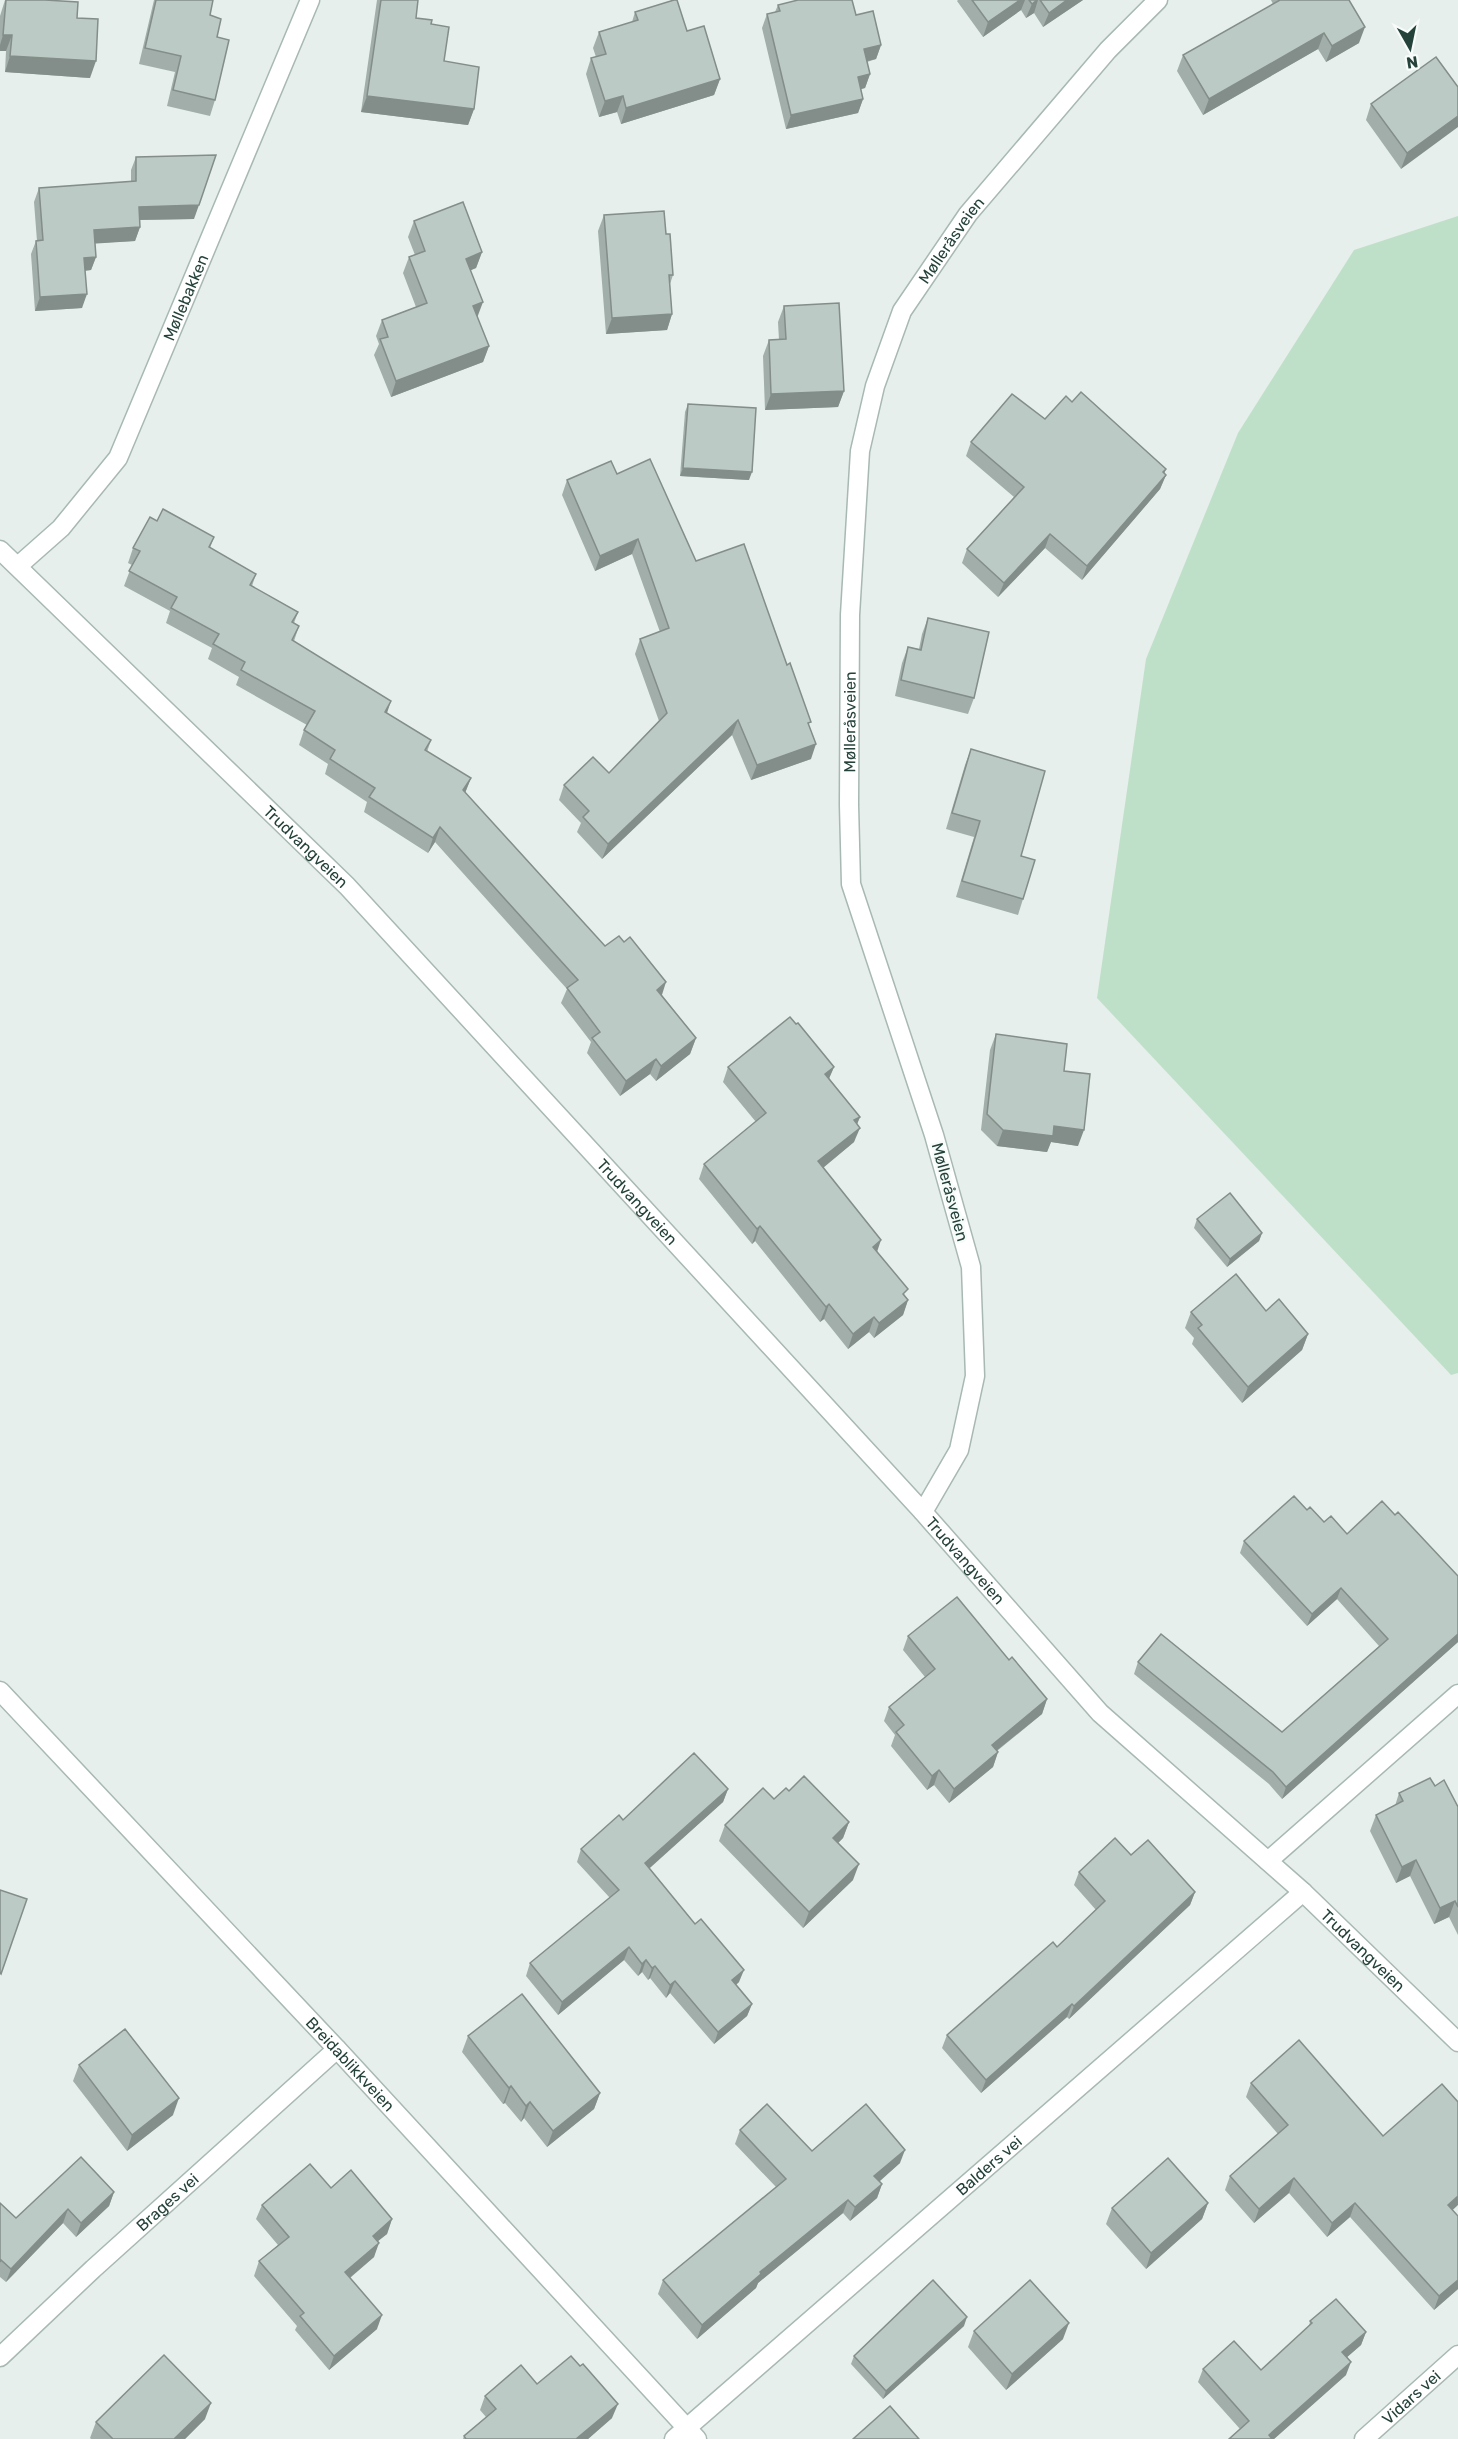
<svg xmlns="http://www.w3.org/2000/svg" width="1458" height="2439" font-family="Rubik,sans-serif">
  <rect width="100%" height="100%" fill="#e6efeb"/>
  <!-- green -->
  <path fill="#bfe0c8" d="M1458 216V1373L1451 1375 1097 998 1146 659 1238 433 1354 250Z"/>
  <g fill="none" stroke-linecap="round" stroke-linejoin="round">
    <defs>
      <g id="minor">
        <path id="s1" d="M0 550 347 886 923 1512 1100 1713 1303 1892 1458 2042"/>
        <path id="s2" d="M18 566 61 528 118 458 310 0"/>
        <path id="s3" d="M923 1512 959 1450 975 1376 971 1267 934 1135 851 884 849 805 850 615 860 451 875 386 902 311 968 214 1108 50 1158 0"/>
        <path id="s4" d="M0 1691 337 2049 697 2439"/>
        <path d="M1268 1861 1458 1694"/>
        <path id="s5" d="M0 2357 93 2269 337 2049"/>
        <path id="s6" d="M674 2439 1303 1892"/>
        <path id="s7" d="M1364 2439 1458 2355"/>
      </g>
    </defs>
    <!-- minor casing -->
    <use href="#minor" stroke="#a8b8b2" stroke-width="21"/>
    <!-- minor -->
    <use href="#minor" stroke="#fff" stroke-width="18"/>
  </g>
  <!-- wall -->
  <g fill="#a1aea9">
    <path d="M5 0H45L77 18 90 78 5 72 6 51H0V16Z"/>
    <path d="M154 0H213L210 15 217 37 215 100 210 116 167 106 175 72 139 64Z"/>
    <path d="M377 0H418L416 18 431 24 444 61 474 109 468 125 361 112Z"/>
    <path d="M958 0H1083L1043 27 1034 13 1026 18 1021 10 983 37 957 1Z"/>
    <path d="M1271 0H1349L1359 43 1326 62 1318 49 1203 115 1177 71 1183 55 1273 4Z"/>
    <path d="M778 5 856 15 881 45 876 59 867 62 870 74 865 88 861 89 863 99 858 113 786 129 762 28 767 14 775 12Z"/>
    <path d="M635 12 687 31 720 79 714 95 621 124 617 112 599 117 586 74 591 58 596 57 593 48 599 32 632 22Z"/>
    <path d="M1458 87 1401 169 1366 120 1371 104Z"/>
    <path d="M136 157 194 219 140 220V227L135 241 95 243 96 257 91 270 85 271 82 308 35 311 31 254 36 241H37L34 202 39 188 131 182V170Z"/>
    <path d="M604 215 666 234 673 275 670 284 672 314 667 330 606 334 598 231Z"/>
    <path d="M414 221 482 252 476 268 470 270 477 316 489 346 483 362 391 397 374 355 379 344 376 336 382 320 416 307 403 273 409 257 415 255 408 237Z"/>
    <path d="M784 306 844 391 838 407 765 410 763 356 769 340H779L778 322Z"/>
    <path d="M1072 402 1166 475 1160 489 1082 580 1045 548 998 597 962 563 967 549 1014 497 966 456 971 442 1045 419Z"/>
    <path d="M688 404 749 480 680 476 685 412Z"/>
    <path d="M617 474 696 561 809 726 811 759 751 780 732 735 602 859 577 832 581 823 559 800 564 785 609 773 659 721 635 654 640 639 660 632 632 554 595 571 562 495 567 480Z"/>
    <path d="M157 521 214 537 210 548 256 574 252 586 298 612 294 623 299 626 294 641 387 713 431 740 427 752 471 778 465 793 605 946 662 995 696 1038 690 1054 656 1081 650 1074 620 1096 587 1053 591 1042 561 1003 567 989 435 842 428 853 364 812 367 802 325 774 328 764 299 745 304 730 307 725 236 685 239 677 208 659 212 648 166 623 170 611 124 586 132 565 128 563 133 548Z"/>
    <path d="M928 618 974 698 968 714 895 696 902 663 908 647 919 649 922 634Z"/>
    <path d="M971 749 1023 899 1018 915 956 897 974 837 946 829 965 765Z"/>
    <path d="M996 1034 1064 1071 1078 1146 1051 1142 1047 1152 997 1146 981 1130 990 1050Z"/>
    <path d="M728 1067H834L829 1078 860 1117 857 1124 854 1142 823 1168 908 1300 903 1315 874 1338 869 1332 848 1349 824 1319 820 1322 755 1241 752 1244 699 1179 704 1164 756 1122 723 1082Z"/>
    <path d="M1197 1219 1262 1233 1259 1241 1227 1267 1194 1228Z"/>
    <path d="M1266 1311 1308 1334 1302 1350 1242 1403 1192 1344 1194 1338 1185 1328 1191 1312Z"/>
    <path d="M1307 1510 1324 1522 1347 1534 1395 1515 1458 1576V1642L1282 1799 1269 1784 1134 1674 1138 1662 1282 1732 1379 1646 1337 1599 1307 1626 1240 1553 1244 1541Z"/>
    <path d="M908 1636 1009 1660 1047 1699 1042 1714 997 1751 998 1752 993 1767 949 1803 934 1785 927 1790 891 1746 895 1735 884 1721 889 1707 925 1677 903 1650Z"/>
    <path d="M1435 1786 1458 1807V1935L1449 1917 1434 1924 1410 1876 1396 1883 1370 1831 1376 1815 1395 1806 1399 1793Z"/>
    <path d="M728 1789 723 1802 649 1868 739 1982 736 1985 752 2004 747 2016 714 2044 670 1993 666 1998 650 1978 648 1980 642 1972 638 1976 624 1960 558 2015 526 1976 530 1963 610 1898 577 1862 581 1849 623 1820Z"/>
    <path d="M789 1791 849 1822 843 1838 838 1843 853 1880 803 1928 719 1841 725 1825Z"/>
    <path d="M1131 1855 1195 1892 1190 1905 1069 2019 1067 2017 981 2093 942 2048 947 2035 1057 1947 1096 1910 1074 1885 1079 1872Z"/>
    <path d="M468 2036 600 2093 594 2109 547 2147 524 2118 521 2122 505 2103 503 2104 462 2052Z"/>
    <path d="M79 2065 173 2115 127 2151 73 2081Z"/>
    <path d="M1251 2083 1383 2136 1458 2216V2289L1434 2310 1350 2217 1327 2237 1289 2193 1254 2223 1225 2190 1230 2176 1278 2134 1246 2097Z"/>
    <path d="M740 2130 812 2151 900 2163 879 2181 882 2184 877 2198 850 2221 843 2213 758 2283 756 2288 697 2339 658 2294 663 2280 776 2187 735 2144Z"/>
    <path d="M331 2188 392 2219 387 2234 377 2241 374 2257 350 2278 377 2329 329 2370 295 2330 297 2326 254 2276 259 2261 278 2245 256 2219 262 2205Z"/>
    <path d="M114 2192 109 2206 76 2237 63 2223 6 2282 0 2277V2203L16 2218Z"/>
    <path d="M1208 2203 1202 2219 1146 2269 1106 2224 1112 2208Z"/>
    <path d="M1310 2321 1366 2332 1361 2345 1347 2357 1346 2375 1274 2439H1229L1240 2429 1198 2382 1203 2369 1261 2370 1309 2327Z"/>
    <path d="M964 2326 883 2399 851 2364 854 2356Z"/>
    <path d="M974 2331 1063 2339 1006 2390 968 2347Z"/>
    <path d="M537 2384 612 2418 588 2439H463L464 2436 486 2417 480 2410 485 2396Z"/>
    <path d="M205 2419 185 2439H91L90 2438 96 2422Z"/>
  </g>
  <!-- shaded-wall -->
  <g fill="#838d89">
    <path d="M1020 0H1025L1021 10 983 37 988 22Z"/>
    <path d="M1037 0H1038L1034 13 1026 18 1032 4Z"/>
    <path d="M1067 0H1083L1043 27 1049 13Z"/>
    <path d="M1365 27 1359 43 1326 62 1332 46Z"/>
    <path d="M1324 33 1318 49 1203 115 1209 99Z"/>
    <path d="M3 35H12L6 51H0V45Z"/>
    <path d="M881 45 876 59 859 63 864 49Z"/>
    <path d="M10 56 96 61 90 78 5 72Z"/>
    <path d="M870 74 865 88 853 91 858 77Z"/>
    <path d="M720 79 714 95 621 124 626 108Z"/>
    <path d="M367 96 474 109 468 125 361 112Z"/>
    <path d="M623 96 617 112 599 117 605 101Z"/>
    <path d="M863 99 858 113 786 129 791 115Z"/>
    <path d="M1458 116V127L1401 169 1407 153Z"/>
    <path d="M199 205 194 219 134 220 139 207Z"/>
    <path d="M140 227 135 241 89 244 94 230Z"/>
    <path d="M482 252 476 268 460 275 466 259Z"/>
    <path d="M96 257 91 270 79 271 84 258Z"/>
    <path d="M87 294 82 308 35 311 40 297Z"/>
    <path d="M483 302 477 318 473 306Z"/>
    <path d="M672 314 667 330 606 334 612 318Z"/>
    <path d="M489 346 483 362 391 397 396 381Z"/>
    <path d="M844 391 838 407 765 410 771 394Z"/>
    <path d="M683 468 752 472 749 480 680 476Z"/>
    <path d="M1166 469 1163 477 1166 475 1160 489 1082 580 1087 566Z"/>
    <path d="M1050 534 1045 548 998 597 1004 583Z"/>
    <path d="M638 539 632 554 595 571 600 556Z"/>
    <path d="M391 701 386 716 385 712Z"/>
    <path d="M738 720 732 735 602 859 608 844Z"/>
    <path d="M816 744 811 759 751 780 757 765Z"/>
    <path d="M471 778 465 793 463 790Z"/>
    <path d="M440 827 435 842 428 853 433 838Z"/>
    <path d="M666 982 661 998 657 990Z"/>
    <path d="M696 1038 690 1054 656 1081 661 1066Z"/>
    <path d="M656 1059 650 1074 620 1096 626 1081Z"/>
    <path d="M834 1067 828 1081 825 1074Z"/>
    <path d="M860 1117 854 1131V1120Z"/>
    <path d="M1054 1126 1084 1130 1078 1146 1051 1142 1047 1152 997 1146 1003 1130Z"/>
    <path d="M860 1128 854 1142 813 1176 818 1161Z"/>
    <path d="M760 1226 755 1241 752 1244 757 1229Z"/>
    <path d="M1262 1233 1259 1241 1227 1267 1230 1259Z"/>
    <path d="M881 1240 876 1255 873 1247Z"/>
    <path d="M908 1300 903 1315 874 1338 879 1323Z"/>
    <path d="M829 1304 824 1319 820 1322 826 1307Z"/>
    <path d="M874 1317 869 1332 848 1349 853 1334Z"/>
    <path d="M1308 1334 1302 1350 1242 1403 1248 1387Z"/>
    <path d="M1341 1588 1337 1599 1307 1626 1312 1614Z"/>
    <path d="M1458 1634V1642L1282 1799 1286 1787Z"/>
    <path d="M1047 1699 1042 1714 986 1759 992 1745Z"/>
    <path d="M998 1752 993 1767 949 1803 954 1789Z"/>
    <path d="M939 1770 934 1785 927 1790 932 1776Z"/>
    <path d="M728 1789 723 1802 641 1876 645 1863Z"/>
    <path d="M849 1822 843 1838 827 1854 833 1838Z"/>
    <path d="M1416 1860 1410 1876 1396 1883 1402 1867Z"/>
    <path d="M859 1864 853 1880 803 1928 809 1912Z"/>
    <path d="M1195 1892 1190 1905 1069 2019 1074 2006Z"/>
    <path d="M1455 1901 1449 1917 1434 1924 1440 1908Z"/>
    <path d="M629 1947 624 1960 558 2015 562 2002Z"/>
    <path d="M646 1960 642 1972 638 1976 642 1964Z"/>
    <path d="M655 1966 650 1978 648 1980 652 1968Z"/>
    <path d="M744 1970 739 1982 727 1992 732 1980Z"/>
    <path d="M675 1981 670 1993 666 1998 670 1985Z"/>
    <path d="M752 2004 747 2016 714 2044 718 2032Z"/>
    <path d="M1072 2004 1067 2017 981 2093 986 2080Z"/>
    <path d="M511 2086 505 2103 503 2104 509 2088Z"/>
    <path d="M600 2093 594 2109 547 2147 553 2131Z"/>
    <path d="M179 2098 173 2115 127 2151 132 2135Z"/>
    <path d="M530 2102 524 2118 521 2122 526 2106Z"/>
    <path d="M905 2150 900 2163 870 2190 874 2176Z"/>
    <path d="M1294 2178 1289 2193 1254 2223 1259 2209Z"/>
    <path d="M882 2184 877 2198 850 2221 855 2207Z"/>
    <path d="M114 2192 109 2206 76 2237 81 2223Z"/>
    <path d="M1458 2196V2205L1443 2219 1448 2205Z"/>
    <path d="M848 2200 843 2213 758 2283 756 2288 697 2339 702 2325 760 2272Z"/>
    <path d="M1208 2203 1202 2219 1146 2269 1151 2253Z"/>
    <path d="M1355 2203 1350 2217 1327 2237 1332 2223Z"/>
    <path d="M68 2209 63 2223 6 2282 11 2269Z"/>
    <path d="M392 2219 387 2234 367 2250 373 2236Z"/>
    <path d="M379 2243 374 2257 340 2286 345 2272Z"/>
    <path d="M1458 2280V2289L1434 2310 1439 2296Z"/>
    <path d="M382 2315 377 2329 329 2370 334 2356Z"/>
    <path d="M967 2317 964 2326 883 2399 886 2391Z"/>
    <path d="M1069 2323 1063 2339 1006 2390 1012 2374Z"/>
    <path d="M1366 2332 1361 2345 1338 2365 1342 2352Z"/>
    <path d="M1351 2362 1346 2375 1274 2439H1267L1269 2435Z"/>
    <path d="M211 2403 205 2419 185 2439H174Z"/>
    <path d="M618 2404 612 2418 588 2439H576Z"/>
  </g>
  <!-- building -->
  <g fill="#bbcac4" stroke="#838d89" stroke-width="1.5">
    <path d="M6 0H45L78 2 77 18 98 19 96 61 10 56 12 35H3Z"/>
    <path d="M156 0H213L210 15 221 19 217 37 229 40 215 100 173 90 181 56 145 48Z"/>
    <path d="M381 0H418L416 18 432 20 431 24 449 27 444 61 479 67 474 109 367 96Z"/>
    <path d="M674 0H677L687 31 704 26 720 79 626 108 623 96 605 101 591 58 606 54 599 32 638 20 635 12Z"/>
    <path d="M798 0H852L856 15 873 11 881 45 864 49 870 74 858 77 863 99 791 115 767 14 780 11 778 5Z"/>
    <path d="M972 0H1020L988 22Z"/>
    <path d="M1029 0H1037L1032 4Z"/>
    <path d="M1040 0H1067L1049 13Z"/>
    <path d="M1280 0H1349L1365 27 1332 46 1324 33 1209 99 1183 55Z"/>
    <path d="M1436 57 1458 87V116L1407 153 1371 104Z"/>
    <path d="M216 155 199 205 139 207 140 227 94 230 96 257 84 258 87 294 40 297 36 241 43 240 39 188 136 181V157Z"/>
    <path d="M463 202 482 252 466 259 483 302 473 306 489 346 396 381 380 339 388 337 382 320 427 303 409 257 425 251 414 221Z"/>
    <path d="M664 211 666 234H670L673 275H669L672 314 612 318 604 215Z"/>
    <path d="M839 303 844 391 771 394 769 340 786 339 784 306Z"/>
    <path d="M1081 392 1166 469 1163 472 1166 475 1087 566 1050 534 1004 583 967 549 1024 487 971 442 1012 394 1045 419 1066 396 1072 402Z"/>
    <path d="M688 404 756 408 752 472 683 468Z"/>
    <path d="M650 459 696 561 744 544 787 665 790 663 811 722 808 723 816 744 757 765 738 720 608 844 583 817 589 811 564 785 593 757 609 773 667 713 640 639 669 628 638 539 600 556 567 480 611 461 617 474Z"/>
    <path d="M163 509 214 537 209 547 256 574 250 585 298 612 292 622 299 626 292 640 391 701 385 712 431 740 425 750 471 778 463 790 605 946 619 936 624 942 630 937 666 982 657 990 696 1038 661 1066 656 1059 626 1081 592 1038 600 1032 567 988 578 980 440 827 433 838 369 797 375 788 330 759 335 750 304 730 315 711 241 670 245 662 213 644 219 634 171 608 177 597 129 571 140 551 133 548 150 517 157 521Z"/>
    <path d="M928 618 989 632 974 698 901 680 908 647 921 650Z"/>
    <path d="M971 749 1045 771 1021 856 1035 860 1023 899 962 881 980 821 952 813Z"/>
    <path d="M790 1017 796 1024 798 1023 834 1067 825 1074 860 1117 854 1120 860 1128 818 1161 881 1240 873 1247 908 1289 903 1294 908 1300 879 1323 874 1317 853 1334 829 1304 826 1307 760 1226 757 1229 704 1164 766 1113 728 1067Z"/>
    <path d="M996 1034 1067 1044 1064 1071 1090 1074 1084 1130 1054 1126 1053 1136 1003 1130 987 1114Z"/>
    <path d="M1230 1193 1262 1233 1230 1259 1197 1219Z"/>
    <path d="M1236 1274 1266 1311 1279 1299 1308 1334 1248 1387 1198 1328 1202 1325 1191 1312Z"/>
    <path d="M1294 1496 1307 1510 1310 1507 1324 1522 1331 1516 1347 1534 1382 1501 1395 1515 1398 1512 1458 1576V1634L1286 1787 1273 1772 1138 1662 1161 1634 1282 1732 1388 1639 1341 1588 1312 1614 1244 1541Z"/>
    <path d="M957 1597 1009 1660 1012 1657 1047 1699 992 1745 998 1752 954 1789 939 1770 932 1776 896 1732 904 1725 889 1707 935 1669 908 1636Z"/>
    <path d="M694 1753 728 1789 645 1863 695 1924 701 1919 744 1970 732 1980 752 2004 718 2032 675 1981 670 1985 655 1966 652 1968 646 1960 642 1964 629 1947 562 2002 530 1963 619 1890 581 1849 619 1815 623 1820Z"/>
    <path d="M804 1776 849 1822 833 1838 859 1864 809 1912 725 1825 763 1788 774 1799 786 1788 789 1791Z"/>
    <path d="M1430 1778 1435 1786 1444 1780 1458 1807V1907L1455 1901 1440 1908 1416 1860 1402 1867 1376 1815 1403 1801 1399 1793Z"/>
    <path d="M1115 1838 1131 1855 1148 1840 1195 1892 1074 2006 1072 2004 986 2080 947 2035 1053 1942 1057 1947 1105 1901 1079 1872Z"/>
    <path d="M0 1890 27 1899 1 1974 0 1973Z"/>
    <path d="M522 1994 600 2093 553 2131 530 2102 526 2106 511 2086 509 2088 468 2036Z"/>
    <path d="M125 2029 179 2098 132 2135 79 2065Z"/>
    <path d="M1299 2040 1383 2136 1442 2084 1458 2102V2196L1448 2205 1458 2216V2280L1439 2296 1355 2203 1332 2223 1294 2178 1259 2209 1230 2176 1288 2125 1251 2083Z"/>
    <path d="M767 2104 812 2151 866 2104 905 2150 874 2176 882 2184 855 2207 848 2200 760 2272 761 2274 702 2325 663 2280 786 2179 740 2130Z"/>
    <path d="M81 2157 114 2192 81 2223 68 2209 11 2269 1 2260 0 2262V2203L16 2218Z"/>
    <path d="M1168 2158 1208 2203 1151 2253 1112 2208Z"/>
    <path d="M310 2164 331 2188 351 2170 392 2219 373 2236 379 2243 345 2272 382 2315 334 2356 300 2316 304 2313 259 2261 289 2237 262 2205Z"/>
    <path d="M933 2280 967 2317 886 2391 854 2356Z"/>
    <path d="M1030 2280 1069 2323 1012 2374 974 2331Z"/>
    <path d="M1336 2299 1366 2332 1342 2352 1351 2362 1269 2435 1272 2439H1229L1249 2421 1203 2369 1234 2341 1261 2370 1312 2323 1310 2321Z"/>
    <path d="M164 2355 211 2403 174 2439H113L96 2422Z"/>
    <path d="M571 2356 580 2366 583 2364 618 2404 576 2439H466L464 2436 496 2409 485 2396 521 2365 537 2384Z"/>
    <path d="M890 2406 919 2439H853Z"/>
  </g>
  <g text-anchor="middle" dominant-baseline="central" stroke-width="5" stroke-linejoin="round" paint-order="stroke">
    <!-- street labels -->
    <g font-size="16" fill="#24423a" stroke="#f7fbf9">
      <text stroke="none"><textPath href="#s3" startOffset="1324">Mølleråsveien</textPath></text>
      <text stroke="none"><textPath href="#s2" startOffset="322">Møllebakken</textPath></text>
      <text stroke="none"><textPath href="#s3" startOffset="820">Mølleråsveien</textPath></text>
      <text stroke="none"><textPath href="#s1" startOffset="426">Trudvangveien</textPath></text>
      <text transform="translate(950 1192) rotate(75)">Mølleråsveien</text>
      <text stroke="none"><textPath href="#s1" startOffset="912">Trudvangveien</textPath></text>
      <text stroke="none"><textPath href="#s1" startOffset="1398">Trudvangveien</textPath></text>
      <text stroke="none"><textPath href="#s1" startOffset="1956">Trudvangveien</textPath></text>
      <text stroke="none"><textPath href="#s4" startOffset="512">Breidablikkveien</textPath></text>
      <text stroke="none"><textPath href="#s6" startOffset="417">Balders vei</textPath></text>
      <text stroke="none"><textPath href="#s5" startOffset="228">Brages vei</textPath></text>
      <text stroke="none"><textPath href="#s7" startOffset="63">Vidars vei</textPath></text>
    </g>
  </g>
  <!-- north arrow -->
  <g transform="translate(1410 48) rotate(171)" stroke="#f7fbf9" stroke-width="4.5" paint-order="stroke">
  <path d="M0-4.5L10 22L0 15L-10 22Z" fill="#24423a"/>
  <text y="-9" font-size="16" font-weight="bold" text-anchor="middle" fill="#24423a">N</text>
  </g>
</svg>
